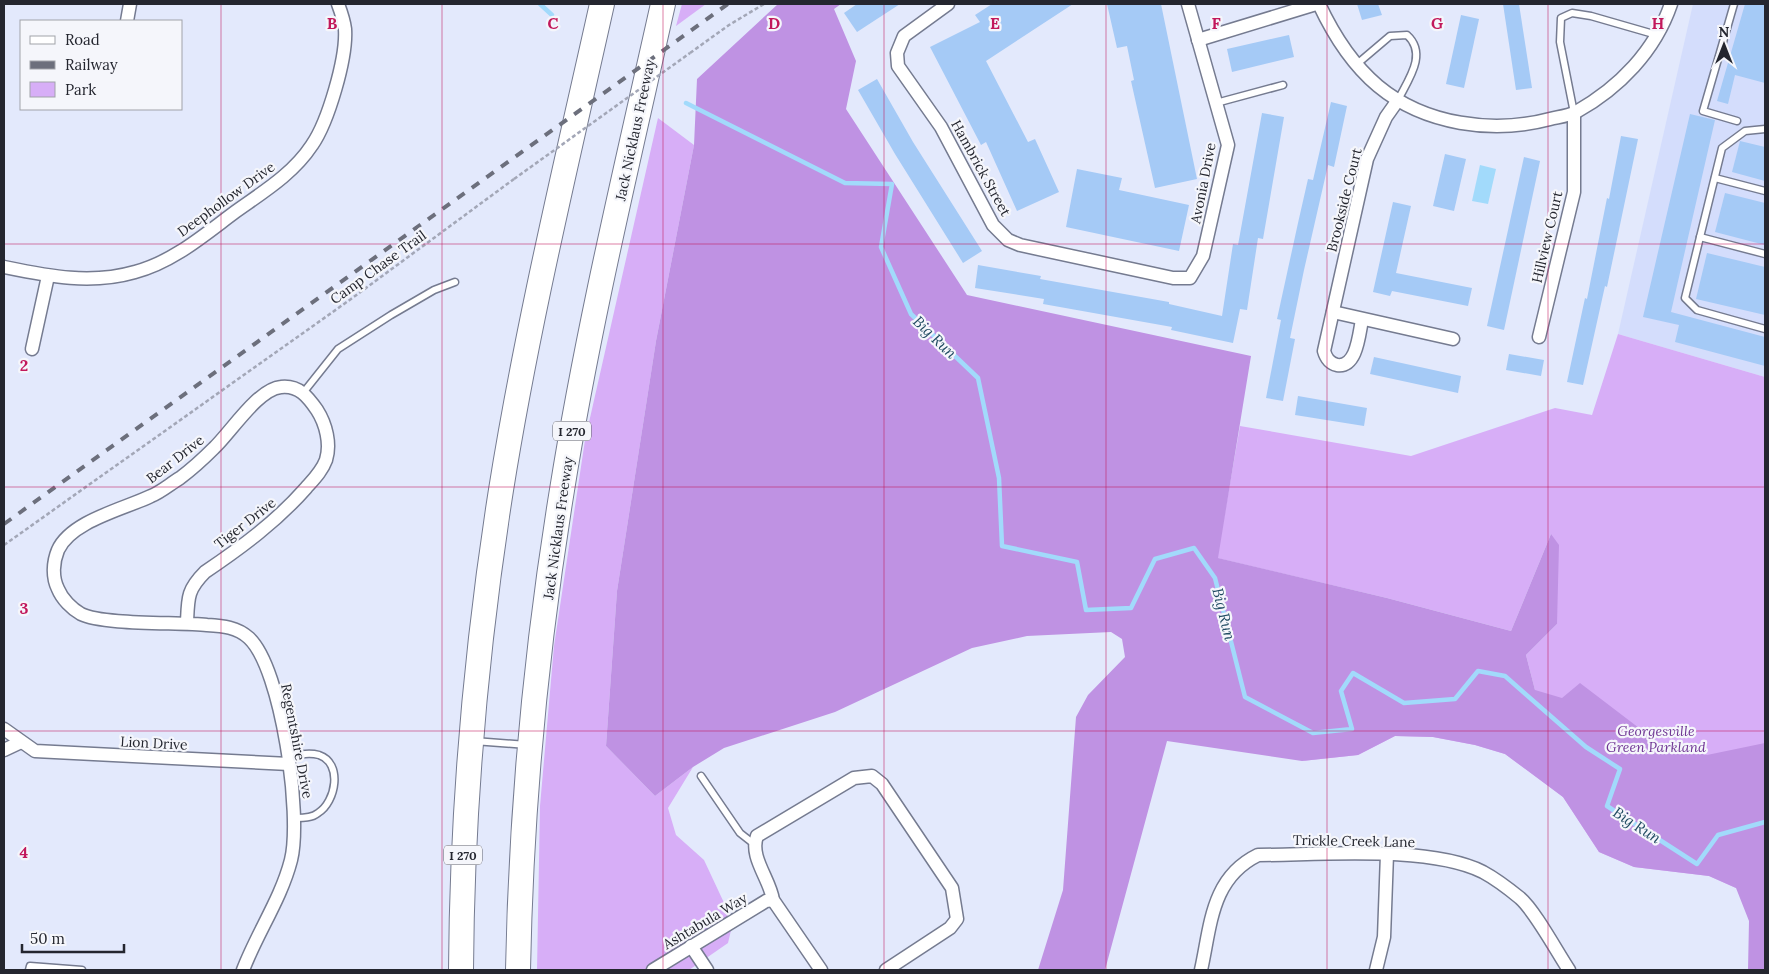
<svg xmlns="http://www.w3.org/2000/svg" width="1769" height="974" font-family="Lora,serif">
  <rect width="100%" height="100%" fill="#e3e9fc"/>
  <!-- built -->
  <path fill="#d4ddfc" d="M1693 4H1765V377L1618 334Z"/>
  <!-- green -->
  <g fill="#d7aef7">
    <path d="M682 4H706L676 26Z"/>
    <path d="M658 118 694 145 656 341 617 591 606 746 655 796 693 767 668 808 676 835 704 860 733 922 728 943 689 970H537L540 806 554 646 585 440Z"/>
    <path d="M1618 334 1765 377V887L1736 888 1709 876 1634 867 1599 852 1563 797 1505 754 1475 745 1433 737 1395 736 1358 755 1302 761 1535 690 1526 655 1557 624 1551 534 1511 631 1387 598 1217 558 1240 426 1411 456 1555 408 1592 415Z"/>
  </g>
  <!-- forest -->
  <path fill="#bf92e3" d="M778 4H841L834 9 856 61 846 109 967 295 1251 356 1218 558 1387 598 1511 631 1551 534 1559 545 1557 624 1526 655 1535 690 1562 698 1580 683 1660 744 1707 755 1765 743V970H1748L1749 921 1736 888 1709 876 1634 867 1599 852 1563 797 1505 754 1475 745 1433 737 1395 736 1358 755 1302 761 1167 741 1105 970H1038L1063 890 1076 717 1088 695 1125 657 1122 639 1111 632 1027 636 972 648 835 712 724 748 693 767 655 796 606 746 617 591 656 341 694 145 697 79Z"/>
  <!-- water -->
  <path fill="#a2dafb" d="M1480 165 1496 169 1488 204 1472 201Z"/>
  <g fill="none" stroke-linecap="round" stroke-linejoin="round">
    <!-- stream -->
    <g stroke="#a2dafb" stroke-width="4.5">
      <path d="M540 4 552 15"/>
      <path d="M686 103 845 183 892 184 881 247 911 314 978 378 999 478 1002 546 1077 562 1086 610 1131 608 1155 559 1194 548 1215 578 1245 697 1313 733 1352 729 1341 691 1353 673 1404 703 1455 699 1478 671 1505 676 1586 747 1620 769 1607 806 1697 864 1718 835 1765 822"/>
    </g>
  </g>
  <!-- building -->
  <g fill="#a5caf6">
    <path d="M857 4H900L857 32 844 13Z"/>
    <path d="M992 4H1073L986 61 1028 142 1035 139 1059 192 1017 211 986 142 981 145 930 47 980 22 975 15Z"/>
    <path d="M1107 4H1161L1197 179 1155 188 1131 81 1134 80 1127 46 1117 48Z"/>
    <path d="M1357 4H1378L1382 15 1362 20Z"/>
    <path d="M1503 4H1519L1532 88 1516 90Z"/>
    <path d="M1745 4H1765V83L1735 75 1728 104 1717 101Z"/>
    <path d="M1461 15 1479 19 1464 88 1446 84Z"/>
    <path d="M1289 35 1294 57 1232 72 1227 49Z"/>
    <path d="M877 79 913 142 982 251 963 263 895 154 858 90Z"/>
    <path d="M1331 102 1347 106 1334 167 1328 165 1304 270 1290 338 1295 339 1283 401 1266 398 1281 320 1277 319 1298 223 1308 179 1313 180Z"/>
    <path d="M1262 113 1284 117 1263 239 1258 238 1247 310 1240 309 1233 343 1171 330 1172 327 1043 304 1044 299 975 288 978 265 1041 276 1040 279 1169 302V304L1222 316 1233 244 1238 245Z"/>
    <path d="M1690 114 1715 120 1671 312 1765 337V366L1675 342 1679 325 1643 317Z"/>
    <path d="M1621 136 1638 139 1607 287 1605 286 1583 385 1567 382 1585 298 1587 299 1607 198 1609 199Z"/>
    <path d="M1740 141 1765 147V181L1732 172Z"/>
    <path d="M1445 154 1466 159 1454 211 1433 206Z"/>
    <path d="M1524 157 1540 161 1504 330 1487 326Z"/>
    <path d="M1077 169 1122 178 1119 190 1189 205 1179 251 1066 227Z"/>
    <path d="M1725 193 1765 203V245L1715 232Z"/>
    <path d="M1393 202 1411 206 1396 273 1472 288 1468 306 1392 291 1390 296 1373 292Z"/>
    <path d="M1707 253 1765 267V315L1696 299Z"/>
    <path d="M1509 354 1544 360 1541 376 1506 370Z"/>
    <path d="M1374 357 1461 376 1458 393 1370 374Z"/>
    <path d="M1298 396 1367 408 1364 426 1295 415Z"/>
  </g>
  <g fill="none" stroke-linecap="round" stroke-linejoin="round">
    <defs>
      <g id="lane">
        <path d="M1734 4 1703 111 1737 121"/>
        <path d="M1357 64 1390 36 1407 35C1428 54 1408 80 1398 100"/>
        <path d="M1216 103 1283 85"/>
        <path d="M1574 113 1560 42 1561 18 1572 13 1591 16 1657 35"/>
        <path d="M1765 129 1745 131 1722 148 1685 298 1697 310 1765 329"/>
        <path d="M1715 178 1765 191"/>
        <path d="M1700 237 1765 254"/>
        <path d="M303 393 338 349 391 315 434 290 455 282"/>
        <path d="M474 741 527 745"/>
        <path d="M288 757C298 755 308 752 319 755 343 763 336 802 318 813 312 818 303 818 296 818"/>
        <path d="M701 776 740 833 754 844"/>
        <path d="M29 970 30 966 82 970"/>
      </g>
      <g id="street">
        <path d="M948 4 904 36 897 53 898 66 941 127 993 225 1008 240 1020 245 1173 278H1190L1203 256 1228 145 1188 4"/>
        <path d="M1319 4C1333 34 1353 65 1378 86 1425 125 1493 134 1550 119 1558 117 1568 116 1576 112 1619 88 1655 51 1671 4"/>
        <path d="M127 21 130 4"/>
        <path d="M1198 40 1316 4"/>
        <path d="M4 267C48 276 90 285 135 272 173 262 204 235 235 212 263 192 293 174 312 145 328 122 347 58 345 29 344 21 341 12 338 4"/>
        <path d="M1333 312 1453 339"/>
        <path d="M1362 320C1359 334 1357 368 1337 365 1329 363 1326 358 1324 351L1367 159 1386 117 1398 100"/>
        <path d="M1539 337 1574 192V113"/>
        <path d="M32 349 48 276"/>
        <path d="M187 623C188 598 187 590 205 572 242 547 277 521 306 488 314 479 322 471 326 460 331 444 326 424 317 410 308 397 299 385 281 387 258 389 231 432 214 448 204 458 192 469 180 478 170 484 161 492 151 496 124 509 71 521 58 550 53 562 52 577 58 589 62 599 72 609 81 614 103 625 178 622 207 625 223 626 237 627 249 638 282 669 302 816 291 860 281 899 257 933 243 970"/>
        <path d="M4 729 35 751 289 764"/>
        <path d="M4 750 21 742"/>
        <path d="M691 946 707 970"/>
        <path d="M653 970 766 901 773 900"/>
        <path d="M821 970 773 900C770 879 749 857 757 836L854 778 872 776 882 784 952 888 957 919 950 928 886 970"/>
        <path d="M1201 970C1211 925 1211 878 1258 855 1319 855 1429 845 1483 872 1496 879 1509 889 1520 898 1535 911 1557 952 1569 970"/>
        <path d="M1376 970 1384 937 1387 854"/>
      </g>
      <g id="highway">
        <path d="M461 970C462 810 476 649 501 490 527 327 566 165 602 4"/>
        <path d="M518 970C521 810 536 649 562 490 588 327 627 165 663 4"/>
      </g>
    </defs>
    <!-- lane casing -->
    <use href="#lane" stroke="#757b90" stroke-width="9"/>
    <!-- street casing -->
    <use href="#street" stroke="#757b90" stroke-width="15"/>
    <!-- highway casing -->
    <use href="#highway" stroke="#757b90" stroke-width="26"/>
    <!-- path -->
    <g stroke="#a3a7b7" stroke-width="2.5" stroke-dasharray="4 2.5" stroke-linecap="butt">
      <path d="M690 53 729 25 764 4"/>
      <path d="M4 545 351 299 514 179"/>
    </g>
    <!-- lane -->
    <use href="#lane" stroke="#fff" stroke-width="6"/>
    <!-- street -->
    <use href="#street" stroke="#fff" stroke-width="12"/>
    <!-- highway -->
    <use href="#highway" stroke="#fff" stroke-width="24"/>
    <!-- rail -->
    <path stroke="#6c6f7c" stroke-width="4" stroke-dasharray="9 9" stroke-linecap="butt" d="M4 524 728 4"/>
    <!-- path-bridge -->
    <path stroke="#a3a7b7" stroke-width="2.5" stroke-dasharray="4 2.5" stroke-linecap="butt" d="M514 179 690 53"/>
  </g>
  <!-- grid -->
  <path fill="none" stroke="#c2185b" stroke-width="1" stroke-opacity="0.55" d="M221 4V970M442 4V970M663 4V970M884 4V970M1106 4V970M1327 4V970M1548 4V970M4 244H1765M4 487H1765M4 731H1765"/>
  <g text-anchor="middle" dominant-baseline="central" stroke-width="4.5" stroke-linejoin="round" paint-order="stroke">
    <!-- shield labels -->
    <g fill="#f5f6fb" stroke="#63646c" stroke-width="1">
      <rect x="553" y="421.5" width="38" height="19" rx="4"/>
      <rect x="444" y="845.5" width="38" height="19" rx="4"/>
    </g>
    <g font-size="12" font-weight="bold" fill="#24262f">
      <text x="572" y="431">I 270</text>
      <text x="463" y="855">I 270</text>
    </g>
    <!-- street labels -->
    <g font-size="14" fill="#24262f" stroke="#f5f6fb">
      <text transform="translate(635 130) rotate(-78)">Jack Nicklaus Freeway</text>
      <text transform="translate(981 168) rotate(61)">Hambrick Street</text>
      <text transform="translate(1203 183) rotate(-79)">Avonia Drive</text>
      <text transform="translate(226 199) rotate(-36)">Deephollow Drive</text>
      <text transform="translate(1344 200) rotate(-76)">Brookside Court</text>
      <text transform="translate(1547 237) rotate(-77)">Hillview Court</text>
      <text transform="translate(378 267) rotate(-36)">Camp Chase Trail</text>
      <text transform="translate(175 459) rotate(-38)">Bear Drive</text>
      <text transform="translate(245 523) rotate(-38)">Tiger Drive</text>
      <text transform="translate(558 528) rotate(-82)">Jack Nicklaus Freeway</text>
      <text transform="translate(297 741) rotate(79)">Regentshire Drive</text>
      <text transform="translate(154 743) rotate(3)">Lion Drive</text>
      <text transform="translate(1354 841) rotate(1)">Trickle Creek Lane</text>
      <text transform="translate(705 921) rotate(-31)">Ashtabula Way</text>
    </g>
    <!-- park labels -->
    <g font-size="14" font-style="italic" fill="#6f3694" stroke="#f5f6fb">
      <text x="1656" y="731">Georgesville<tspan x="1656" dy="16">Green Parkland</tspan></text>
    </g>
    <!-- water labels -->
    <g font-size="15" font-style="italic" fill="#204b62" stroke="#f5f6fb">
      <text transform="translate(935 337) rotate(44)">Big Run</text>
      <text transform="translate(1224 614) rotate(76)">Big Run</text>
      <text transform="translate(1637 825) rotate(33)">Big Run</text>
    </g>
  </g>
  <g font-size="16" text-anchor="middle" font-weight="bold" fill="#c2185b" stroke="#f5f6fb" stroke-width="4.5" stroke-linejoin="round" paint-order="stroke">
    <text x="332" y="29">B</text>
    <text x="553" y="29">C</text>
    <text x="774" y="29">D</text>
    <text x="995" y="29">E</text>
    <text x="1216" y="29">F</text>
    <text x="1437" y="29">G</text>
    <text x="1658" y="29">H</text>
    <text x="24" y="371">2</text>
    <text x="24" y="614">3</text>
    <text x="24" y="858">4</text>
  </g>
  <!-- border -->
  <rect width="1769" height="974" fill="none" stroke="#24262f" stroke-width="10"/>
  <!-- legend -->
  <rect x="20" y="20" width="162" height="90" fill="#f5f6fb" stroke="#a1a3a9"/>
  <rect x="30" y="36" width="25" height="8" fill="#ffffff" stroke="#a1a3a9"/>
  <text x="65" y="45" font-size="15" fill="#24262f">Road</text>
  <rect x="30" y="61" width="25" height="8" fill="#6c6f7c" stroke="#a1a3a9"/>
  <text x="65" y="70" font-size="15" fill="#24262f">Railway</text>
  <rect x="30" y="82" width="25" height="15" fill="#d7aef7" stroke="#a1a3a9"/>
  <text x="65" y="95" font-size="15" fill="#24262f">Park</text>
  <!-- north arrow -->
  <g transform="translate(1724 45)" stroke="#f5f6fb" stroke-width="4" paint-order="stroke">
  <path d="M0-4L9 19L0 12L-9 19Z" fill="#24262f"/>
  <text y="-8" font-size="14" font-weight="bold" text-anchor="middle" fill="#24262f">N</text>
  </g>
  <!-- scale -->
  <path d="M22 944v8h102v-8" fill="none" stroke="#24262f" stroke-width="2.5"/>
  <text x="30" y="944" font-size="15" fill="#24262f" stroke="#f5f6fb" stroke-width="4" paint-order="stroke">50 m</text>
</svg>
